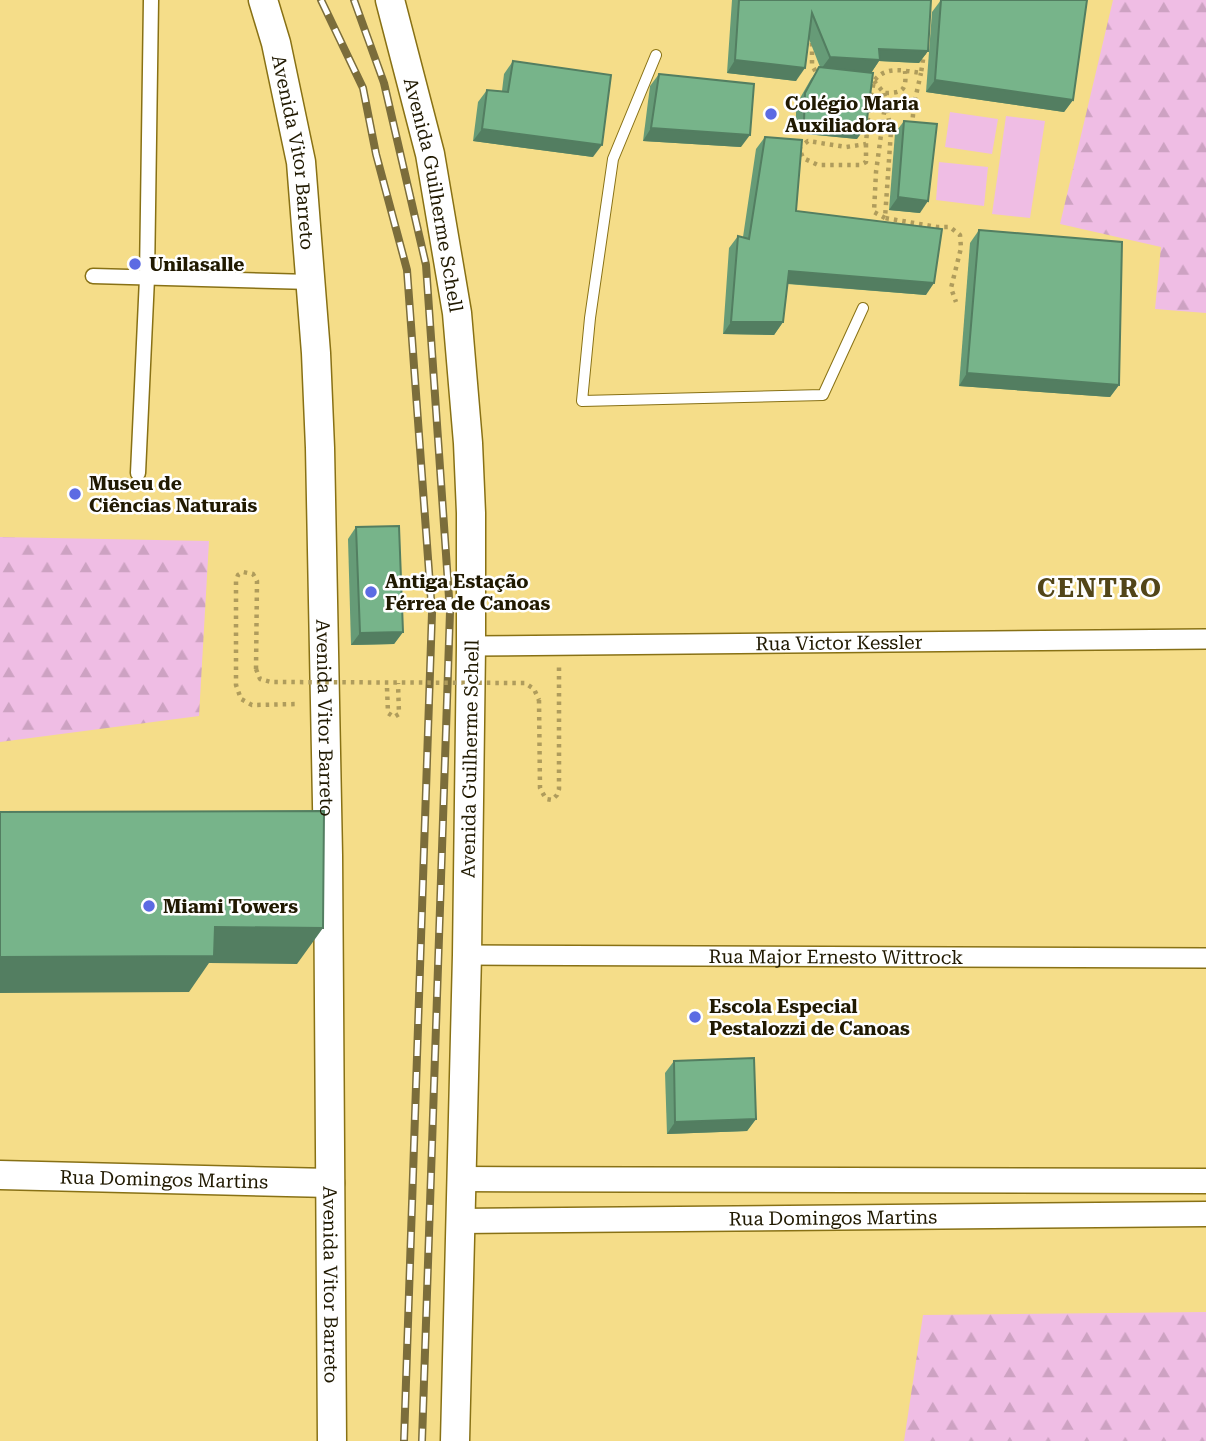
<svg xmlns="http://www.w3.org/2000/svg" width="1206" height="1441" font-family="'Roboto Serif',serif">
  <defs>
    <pattern id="forest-firs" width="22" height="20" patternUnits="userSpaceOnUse" patternTransform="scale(1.75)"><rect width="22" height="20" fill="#efbde4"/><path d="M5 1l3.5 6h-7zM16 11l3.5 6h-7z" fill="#cda2c2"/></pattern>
  </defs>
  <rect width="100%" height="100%" fill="#f5dd89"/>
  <!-- forest -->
  <g fill="url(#forest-firs)">
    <path d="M1113 0H1206V313L1155 309 1161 247 1060 224Z"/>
    <path d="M0 537 209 541 199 716 0 742Z"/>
    <path d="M1206 1312V1441H904L923 1315Z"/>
  </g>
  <!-- garden -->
  <g fill="#efbde4">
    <path d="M950 112 998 119 992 154 945 147Z"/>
    <path d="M1006 116 1045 121 1030 218 992 214Z"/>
    <path d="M939 162 988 167 984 206 936 200Z"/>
  </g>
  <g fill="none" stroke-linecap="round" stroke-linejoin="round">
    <defs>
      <path id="service" d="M656 55 613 159 590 318 582 401 823 395 863 308"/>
      <g id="pedestrian">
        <path d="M93 276 311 282"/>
        <path d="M138 473 147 278 151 0"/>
      </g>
      <g id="minor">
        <path id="s1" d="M471 646 1206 639"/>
        <path id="s2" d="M467 955 1206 958"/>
      </g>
      <g id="tertiary">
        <path d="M461 1179 1206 1181"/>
        <path id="s3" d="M460 1221 1206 1214"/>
      </g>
      <g id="secondary">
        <path id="s4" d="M263 0 276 43 301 162 316 353 320 448 328 855 332 1441"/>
        <path id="s5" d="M390 0 430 154 457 313 468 443 471 513V646L467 955 455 1441"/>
        <path id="s6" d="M0 1175 330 1183"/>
      </g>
    </defs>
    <!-- service casing -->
    <use href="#service" stroke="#887115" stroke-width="12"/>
    <!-- pedestrian casing -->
    <use href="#pedestrian" stroke="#887115" stroke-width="17"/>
    <!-- minor casing -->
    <use href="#minor" stroke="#887115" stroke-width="22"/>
    <!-- tertiary casing -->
    <use href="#tertiary" stroke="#887115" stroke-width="27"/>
    <!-- secondary casing -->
    <use href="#secondary" stroke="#887115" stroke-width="31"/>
    <!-- path -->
    <g stroke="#af9c5c" stroke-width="4.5" stroke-dasharray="3.5 5" stroke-linecap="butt">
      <path d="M812 43V65L817 74"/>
      <path d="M867 80 874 81C886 65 904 71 921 73L924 53"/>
      <path d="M874 81 884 93C902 93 907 91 905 71"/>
      <path d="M884 93 891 131"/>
      <path d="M912 126 914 104 921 73"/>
      <path d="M904 128 897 127 891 131 885 218 937 227H950L960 235 961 248 951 288 956 302"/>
      <path d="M866 144V162L860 165H818L803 158 799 148 808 141 846 147 866 144 869 105 874 81"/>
      <path d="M885 218 874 212 876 172 885 105"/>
      <path d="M256 669 257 581 253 574 243 572 238 575 236 581V685L241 699 252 705 299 704"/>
      <path d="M387 688 388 713 394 717 399 714 398 683"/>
      <path d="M539 700 540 788 546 799 552 800 557 795 559 789V667"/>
    </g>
    <!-- service -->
    <use href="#service" stroke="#fff" stroke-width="10"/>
    <!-- pedestrian -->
    <use href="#pedestrian" stroke="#fff" stroke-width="14"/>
    <!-- minor -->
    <use href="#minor" stroke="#fff" stroke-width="19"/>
    <!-- tertiary -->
    <use href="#tertiary" stroke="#fff" stroke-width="24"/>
    <!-- secondary -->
    <use href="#secondary" stroke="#fff" stroke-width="28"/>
    <defs>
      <g id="rail">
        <path d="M321 0 363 88 376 154 407 270 432 613 404 1441"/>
        <path d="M354 0 384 83 426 265 450 612 422 1441"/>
      </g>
    </defs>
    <!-- rail casing -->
    <use href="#rail" stroke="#7b6d3b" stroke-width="8"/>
    <!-- rail -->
    <use href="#rail" stroke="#fff" stroke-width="5" stroke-dasharray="16" stroke-linecap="butt"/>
    <!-- path-bridge -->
    <path stroke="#af9c5c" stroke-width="4.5" stroke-dasharray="3.5 5" stroke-linecap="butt" d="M256 669 260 679 271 682 525 683 534 689 539 700"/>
  </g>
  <!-- wall -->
  <g fill="#669b77">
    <path d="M732 0H931L928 51 919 63 879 61 871 73 857 139 796 133V105L811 79 820 67 809 39 796 81 727 73Z"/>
    <path d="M941 0 1073 100 1064 112 926 92 932 12Z"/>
    <path d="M513 61 593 157 473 141 478 102 487 90 502 91 504 74Z"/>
    <path d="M659 74 741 147 643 141 650 86Z"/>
    <path d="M904 121 920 213 889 210 895 133Z"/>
    <path d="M765 137 796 211 926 295 787 284 783 322 774 335 723 334 729 248 738 236 743 237 756 149Z"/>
    <path d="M979 230 1119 385 1110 397 959 386 970 243Z"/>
    <path d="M356 527 403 632 394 644 351 645 348 539Z"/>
    <path d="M674 1061 756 1119 747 1131 667 1134 665 1073Z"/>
  </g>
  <!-- shaded-wall -->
  <g fill="#537e61">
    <path d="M879 49 928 51 919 63 879 61 871 73 821 69 830 57Z"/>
    <path d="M735 60 805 68 796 81 727 73Z"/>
    <path d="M935 80 1073 100 1064 112 926 92Z"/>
    <path d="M804 121 866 127 857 139 796 133Z"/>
    <path d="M651 128 750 135 741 147 643 141Z"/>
    <path d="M482 129 602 145 593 157 473 141Z"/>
    <path d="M898 197 928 201 920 213 889 210Z"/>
    <path d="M789 271 934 283 926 295 780 283Z"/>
    <path d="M731 322H783L774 335 723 334Z"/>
    <path d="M967 373 1119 385 1110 397 959 386Z"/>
    <path d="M403 632 394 644 351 645 360 633Z"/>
    <path d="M215 927 323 928 297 964 209 963 189 992 0 993V957Z"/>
    <path d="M756 1119 747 1131 667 1134 675 1122Z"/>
  </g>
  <!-- building -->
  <g fill="#77b48a" stroke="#537e61" stroke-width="2">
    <path d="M739 0H931L928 51 879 49 880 60 830 57 812 13 805 68 735 60Z"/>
    <path d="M941 0H1087L1073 100 935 80Z"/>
    <path d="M513 61 611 75 602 145 482 129 487 90 508 92Z"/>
    <path d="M819 67 873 73 866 127 804 121 805 93Z"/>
    <path d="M659 74 754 84 750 135 651 128Z"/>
    <path d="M904 121 937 124 928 201 898 197Z"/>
    <path d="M765 137 802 140 796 211 942 229 934 283 789 271 783 322H731L738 236 749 239Z"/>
    <path d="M979 230 1122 242 1119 385 967 373Z"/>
    <path d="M399 526 403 632 360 633 356 527Z"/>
    <path d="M324 811 323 928 215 927 214 956 0 957V812Z"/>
    <path d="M754 1058 756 1119 675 1122 674 1061Z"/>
  </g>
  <!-- markers -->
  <g fill="#5c6be3" stroke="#fff" stroke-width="2.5">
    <circle cx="771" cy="114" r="7"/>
    <circle cx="135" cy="264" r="7"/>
    <circle cx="75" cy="494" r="7"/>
    <circle cx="371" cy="592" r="7"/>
    <circle cx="149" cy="906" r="7"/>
    <circle cx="695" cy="1017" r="7"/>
  </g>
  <g text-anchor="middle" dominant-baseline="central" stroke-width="5" stroke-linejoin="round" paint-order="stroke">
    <!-- poi labels -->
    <g font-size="19" font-weight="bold" fill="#201901" stroke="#fff" text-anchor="start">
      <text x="785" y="103">Colégio Maria<tspan x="785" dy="22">Auxiliadora</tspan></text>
      <text x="149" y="264">Unilasalle</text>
      <text x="89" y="483">Museu de<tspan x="89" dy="22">Ciências Naturais</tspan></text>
      <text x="385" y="581">Antiga Estação<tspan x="385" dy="22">Férrea de Canoas</tspan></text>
      <text x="163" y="906">Miami Towers</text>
      <text x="709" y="1006">Escola Especial<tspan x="709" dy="22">Pestalozzi de Canoas</tspan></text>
    </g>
    <!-- street labels -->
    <g font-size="19" fill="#201901" stroke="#fff">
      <text stroke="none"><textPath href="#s4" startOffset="156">Avenida Vitor Barreto</textPath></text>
      <text stroke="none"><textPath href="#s5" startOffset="200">Avenida Guilherme Schell</textPath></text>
      <text stroke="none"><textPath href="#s1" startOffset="368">Rua Victor Kessler</textPath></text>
      <text stroke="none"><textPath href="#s4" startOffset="723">Avenida Vitor Barreto</textPath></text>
      <text transform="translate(470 759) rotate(-89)">Avenida Guilherme Schell</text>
      <text stroke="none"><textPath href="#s2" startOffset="369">Rua Major Ernesto Wittrock</textPath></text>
      <text stroke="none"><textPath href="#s6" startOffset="164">Rua Domingos Martins</textPath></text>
      <text stroke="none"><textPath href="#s3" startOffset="373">Rua Domingos Martins</textPath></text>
      <text stroke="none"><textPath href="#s4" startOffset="1290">Avenida Vitor Barreto</textPath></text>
    </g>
    <!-- district labels -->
    <g font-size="26" font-weight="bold" letter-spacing="2" fill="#524518" stroke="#fff">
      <text x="1100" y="588">CENTRO</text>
    </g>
  </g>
</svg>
